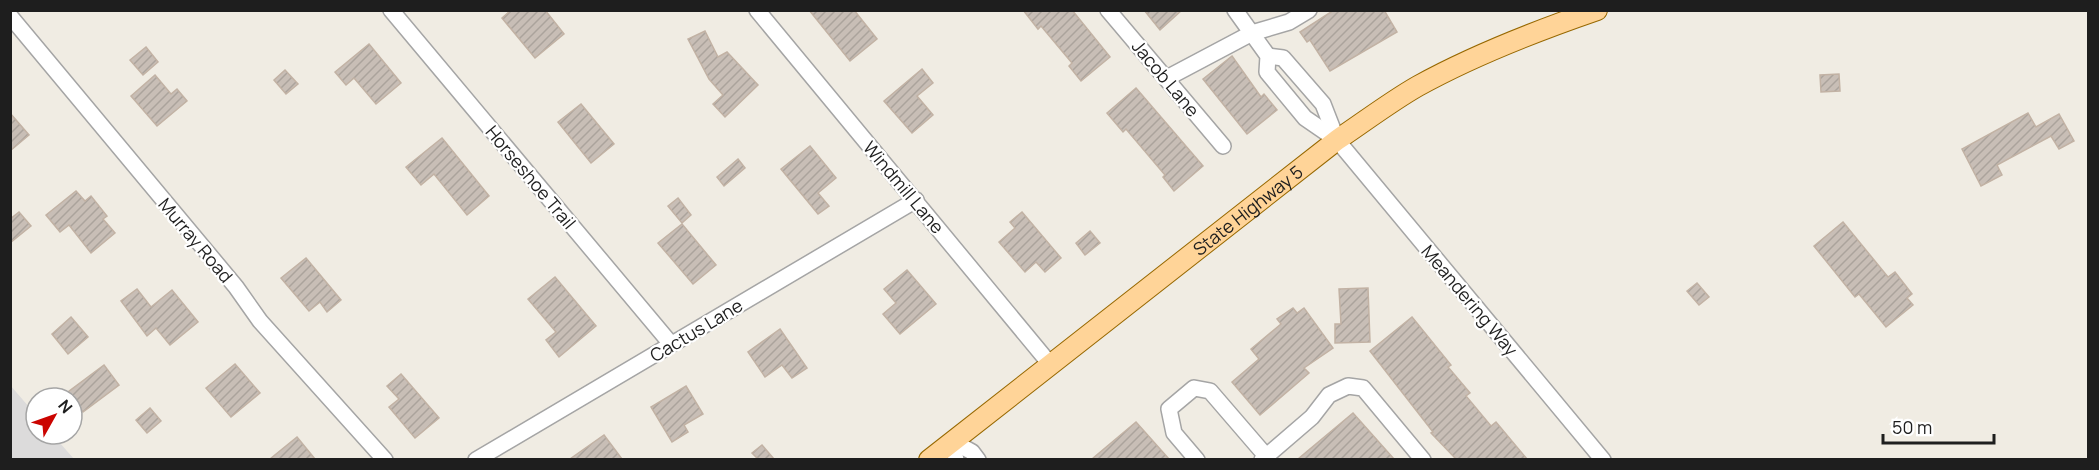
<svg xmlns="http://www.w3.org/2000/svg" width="2099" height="470" font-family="Manrope,sans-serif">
  <defs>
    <pattern id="building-hatch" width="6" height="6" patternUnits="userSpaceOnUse" patternTransform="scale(1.5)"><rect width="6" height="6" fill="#c8beb6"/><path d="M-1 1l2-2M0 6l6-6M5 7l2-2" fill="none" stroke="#aba39c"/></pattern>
  </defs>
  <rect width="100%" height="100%" fill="#f0ece3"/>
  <!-- residential -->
  <path fill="#dcdbdb" d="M10 385 36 415V434H52L74 459H11Z"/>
  <!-- building -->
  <g fill="url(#building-hatch)" stroke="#c2b2a4" stroke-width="1.5">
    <path d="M511 10H545L564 34 535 58 502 18Z"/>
    <path d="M809 10H854L877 39 850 61Z"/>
    <path d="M1023 10H1072L1110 57 1081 81 1069 66 1072 63 1041 26 1038 29Z"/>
    <path d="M1144 10H1182L1160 30Z"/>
    <path d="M1334 10H1384L1397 32 1330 71 1310 40 1307 42 1300 32Z"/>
    <path d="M705 31 718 57 727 52 758 85 725 117 713 104 723 95 709 79 688 39Z"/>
    <path d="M369 44 401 83 376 104 354 78 346 85 335 72Z"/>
    <path d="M146 47 158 62 143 75 130 60Z"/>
    <path d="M1232 56 1261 97 1264 94 1277 110 1247 134 1203 79Z"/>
    <path d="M922 69 933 83 917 96 933 115 912 133 884 101Z"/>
    <path d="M285 70 298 84 286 94 274 80Z"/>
    <path d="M1839 74 1840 91 1821 92 1820 75Z"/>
    <path d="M155 75 171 94 177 89 187 101 157 126 131 96Z"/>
    <path d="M1136 88 1203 166 1174 191 1163 177 1165 175 1126 129 1123 132 1107 113Z"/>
    <path d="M581 104 614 144 591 163 558 122Z"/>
    <path d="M10 113 29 135 10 151Z"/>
    <path d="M2028 113 2036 127 2059 114 2074 141 2059 149 2051 136 1997 165 2002 175 1981 186 1962 149Z"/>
    <path d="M442 138 489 196 467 215 434 174 421 185 406 167Z"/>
    <path d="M810 146 836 178 818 193 829 206 818 214 781 169Z"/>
    <path d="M738 159 745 168 724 186 717 177Z"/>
    <path d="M76 191 85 201 91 196 107 216 103 219 115 233 91 253 69 225 60 232 46 215Z"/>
    <path d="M678 198 691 215 682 223 668 206Z"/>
    <path d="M19 212 31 226 10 243V219Z"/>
    <path d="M1022 212 1061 258 1045 272 1036 262 1025 272 999 242 1015 228 1010 222Z"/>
    <path d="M1843 222 1888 277 1895 272 1912 294 1907 298 1913 305 1886 327 1859 294 1855 297 1814 246Z"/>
    <path d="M682 224 716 265 693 284 658 243Z"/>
    <path d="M1090 231 1100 243 1085 255 1076 243Z"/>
    <path d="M306 258 341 300 327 312 320 302 309 311 281 278Z"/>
    <path d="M907 270 936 304 900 334 883 314 896 303 884 289Z"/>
    <path d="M555 277 596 326 559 357 546 340 556 332 528 299Z"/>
    <path d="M1697 283 1709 297 1699 305 1687 291Z"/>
    <path d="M1368 288 1370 342 1335 343V324H1341L1339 289Z"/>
    <path d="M137 289 151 307 172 290 198 322 170 345 156 328 147 336 121 301Z"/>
    <path d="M1293 308 1297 313 1304 308 1333 348 1304 368 1309 373 1260 415 1232 382 1259 359 1251 349 1281 324 1277 319Z"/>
    <path d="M71 317 88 337 68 354 52 334Z"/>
    <path d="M1412 317 1451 365 1448 367 1470 393 1466 396 1491 426 1496 422 1527 459H1456L1431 433 1433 432 1370 351Z"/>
    <path d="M780 329 807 368 792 378 782 365 765 377 748 352Z"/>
    <path d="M235 364 260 393 231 417 206 388Z"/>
    <path d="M104 365 119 385 83 412 68 392Z"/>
    <path d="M401 374 439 418 415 438 389 407 399 399 387 386Z"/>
    <path d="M686 386 703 414 684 425 688 432 672 442 651 407Z"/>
    <path d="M150 408 161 421 147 433 136 420Z"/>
    <path d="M1353 413 1394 459H1298Z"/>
    <path d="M1136 422 1169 459H1092Z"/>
    <path d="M604 435 622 459H570Z"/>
    <path d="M297 437 315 459H270Z"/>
    <path d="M762 445 774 459H758L752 453Z"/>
  </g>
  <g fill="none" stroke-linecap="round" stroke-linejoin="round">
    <defs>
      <g id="minor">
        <path d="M391 10 671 344"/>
        <path d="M757 10 1050 364"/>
        <path d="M1108 10 1223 146"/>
        <path d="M1235 10 1268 56 1267 72 1305 118 1337 140 1603 460"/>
        <path d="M10 16 236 287 260 321 385 460"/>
        <path d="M1268 56 1283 58 1323 104 1337 140"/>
        <path d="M1167 78 1252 33 1289 22 1309 10"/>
        <path d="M952 441 972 452 978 460"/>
        <path d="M952 441 956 460"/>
        <path d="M476 460 916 200"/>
        <path d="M1197 460 1174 433 1169 409 1194 388 1210 391 1266 456"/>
        <path d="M1262 460 1312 417 1329 395 1348 386 1363 388 1423 460"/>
      </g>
      <g id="major">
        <path id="s1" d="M929 460 1337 140C1364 122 1390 102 1418 86 1474 55 1536 31 1597 10"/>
      </g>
    </defs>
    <!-- minor casing -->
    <use href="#minor" stroke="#a5a5a5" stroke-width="18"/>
    <!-- major casing -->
    <use href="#major" stroke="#976800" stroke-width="22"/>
    <!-- minor -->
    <use href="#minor" stroke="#fff" stroke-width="15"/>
    <!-- major -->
    <use href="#major" stroke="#ffd498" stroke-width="20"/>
  </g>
  <g text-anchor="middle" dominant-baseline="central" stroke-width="4.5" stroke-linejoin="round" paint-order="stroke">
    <!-- street labels -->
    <g font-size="18" fill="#1e1e1e" stroke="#fff">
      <text transform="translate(1166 78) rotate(50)">Jacob Lane</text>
      <text transform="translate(531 177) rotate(50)">Horseshoe Trail</text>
      <text transform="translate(904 187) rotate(50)">Windmill Lane</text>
      <text stroke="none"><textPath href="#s1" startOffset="405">State Highway 5</textPath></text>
      <text transform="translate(196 240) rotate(50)">Murray Road</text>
      <text transform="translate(1470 300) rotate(50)">Meandering Way</text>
      <text transform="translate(696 330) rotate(-31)">Cactus Lane</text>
    </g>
  </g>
  <!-- border -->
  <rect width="2099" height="470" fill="none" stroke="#1e1e1e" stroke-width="24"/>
  <!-- north arrow -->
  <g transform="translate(54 416) rotate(50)"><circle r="28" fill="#ffffff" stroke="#a5a5a5" stroke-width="1.5"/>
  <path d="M0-4.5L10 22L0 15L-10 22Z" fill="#cb0400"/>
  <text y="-9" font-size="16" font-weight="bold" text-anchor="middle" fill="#1e1e1e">N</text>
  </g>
  <!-- scale -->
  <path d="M1883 434v9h111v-9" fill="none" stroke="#1e1e1e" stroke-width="3"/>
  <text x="1892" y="434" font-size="18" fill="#1e1e1e" stroke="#ffffff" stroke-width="4.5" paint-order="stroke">50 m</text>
</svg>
